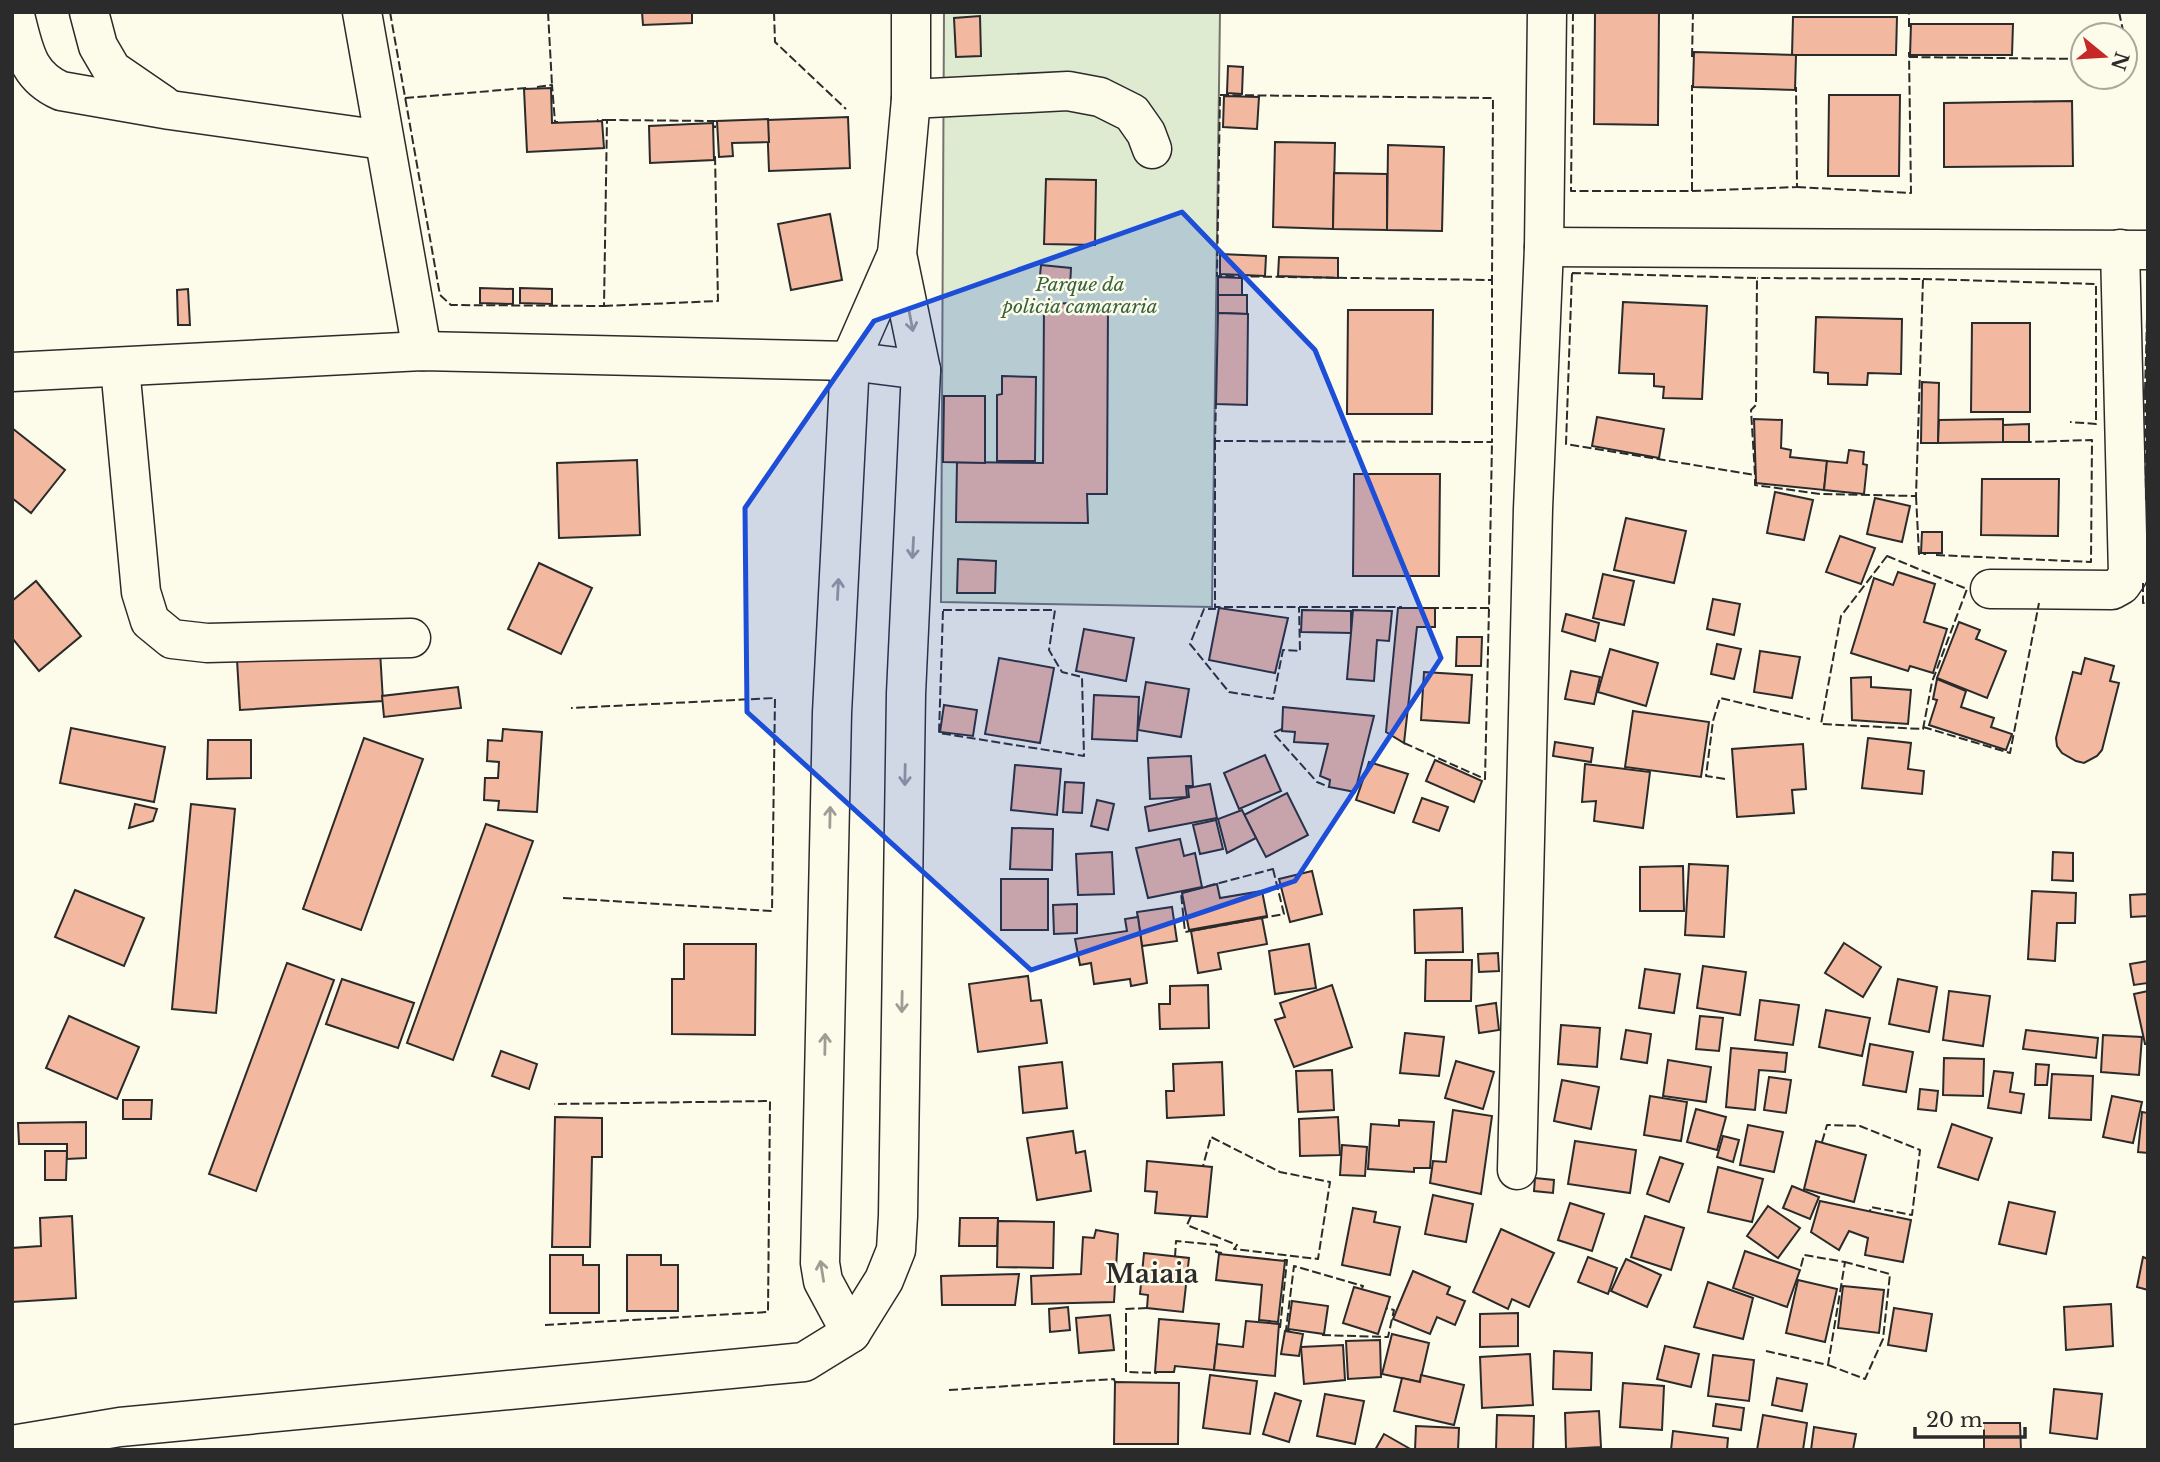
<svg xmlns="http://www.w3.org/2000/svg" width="2160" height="1462" font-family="'Libre Baskerville',serif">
  <rect width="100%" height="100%" fill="#fdfbea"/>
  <!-- green -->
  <path fill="#deebd1" stroke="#74746e" stroke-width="2" d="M944 12H1220L1212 607 941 602Z"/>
  <!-- building -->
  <g fill="#f2b8a0" stroke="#2b2b2b" stroke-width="2">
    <path d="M642 12H692V23L643 25Z"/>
    <path d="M1595 12H1659L1658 125 1594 124Z"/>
    <path d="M980 16 981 56 956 57 954 18Z"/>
    <path d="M1793 17H1897L1896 55H1792Z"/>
    <path d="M1911 24H2013L2012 55H1910Z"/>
    <path d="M1694 52 1796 55 1795 90 1693 87Z"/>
    <path d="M1228 66 1243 67 1242 94 1227 93Z"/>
    <path d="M551 88 552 123 602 121 604 148 527 152 524 89Z"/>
    <path d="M1829 95H1900L1899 176H1828Z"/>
    <path d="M1224 96 1259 97 1257 129 1223 127Z"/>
    <path d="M2072 101 2073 166 1944 167V103Z"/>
    <path d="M848 117 850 168 769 171 767 120Z"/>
    <path d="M768 119 769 142 732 143 733 156 719 157 717 121Z"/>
    <path d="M713 123 714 160 650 163 649 126Z"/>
    <path d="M1275 142 1335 143 1333 229 1273 227Z"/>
    <path d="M1388 145 1444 147 1442 231 1387 230Z"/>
    <path d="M1334 173 1387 174V230L1333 229Z"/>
    <path d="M1046 179 1096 180 1095 245 1044 244Z"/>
    <path d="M830 214 842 280 791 290 778 224Z"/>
    <path d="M1220 254 1266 256 1265 276 1220 274Z"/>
    <path d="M1279 257 1338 258V278L1278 276Z"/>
    <path d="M1041 265 1071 268 1070 288 1039 286Z"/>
    <path d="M1218 277 1242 278V295H1218Z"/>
    <path d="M480 288 513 289V304L480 303Z"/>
    <path d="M520 288 552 289V304L520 303Z"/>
    <path d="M188 289 190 325H178L177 290Z"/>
    <path d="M1218 295H1247V314L1218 313Z"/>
    <path d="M1623 302 1707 306 1702 399 1663 398 1664 387 1654 386V374L1619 373Z"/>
    <path d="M1044 303 1108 304 1107 494H1087L1088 523 956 522 957 462 1043 463Z"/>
    <path d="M1348 310H1433L1432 414H1347Z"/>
    <path d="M1218 313 1248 314 1247 405 1216 404Z"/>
    <path d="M1816 317 1902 319 1901 374 1868 373 1867 385 1828 384V373L1814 372Z"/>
    <path d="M1972 323H2030V412H1971Z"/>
    <path d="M1002 376 1036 377 1035 461H997V395L1002 394Z"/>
    <path d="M1922 382 1939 383 1938 443H1921Z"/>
    <path d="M944 396H985V463L943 462Z"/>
    <path d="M1597 417 1664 429 1659 458 1592 446Z"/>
    <path d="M1754 419 1782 420 1781 448 1791 450 1790 457 1827 461 1824 490 1756 483Z"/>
    <path d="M2003 419V442L1938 443 1939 420Z"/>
    <path d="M2029 424V442H2003V425Z"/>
    <path d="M12 428 65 470 31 513 12 498Z"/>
    <path d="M1849 450 1864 452 1863 464 1867 465 1864 494 1824 490 1827 461 1847 463Z"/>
    <path d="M637 460 640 535 559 538 557 463Z"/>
    <path d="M1354 474H1440L1439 576H1353Z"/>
    <path d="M1982 479H2059L2058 536 1981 535Z"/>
    <path d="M1775 492 1813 500 1804 540 1767 533Z"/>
    <path d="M1875 498 1910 506 1902 542 1867 534Z"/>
    <path d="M1626 518 1686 531 1674 583 1614 570Z"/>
    <path d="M1922 532H1942V553H1921Z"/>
    <path d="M1840 536 1875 548 1861 584 1826 572Z"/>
    <path d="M958 559 996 561 995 593H957Z"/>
    <path d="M539 563 592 588 561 654 508 629Z"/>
    <path d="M1898 572 1935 584 1924 622 1947 629 1933 673 1910 666 1908 671 1851 653 1874 578 1893 585Z"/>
    <path d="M1603 574 1634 581 1624 625 1593 618Z"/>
    <path d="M36 581 81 636 39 671 12 638V601Z"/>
    <path d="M1713 599 1740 604 1734 635 1707 629Z"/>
    <path d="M1219 608 1288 618 1275 673 1209 660Z"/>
    <path d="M1398 608H1435V627H1417L1404 743 1386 732Z"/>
    <path d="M1302 610 1351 611V633L1301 632Z"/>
    <path d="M1353 610 1392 611 1389 641 1377 640 1374 681 1347 679Z"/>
    <path d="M1566 614 1599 623 1595 641 1562 631Z"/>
    <path d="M1959 622 1980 630 1976 639 2006 651 1987 698 1937 678Z"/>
    <path d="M1084 629 1134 638 1126 681 1076 671Z"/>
    <path d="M1457 637H1482L1481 666H1456Z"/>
    <path d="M1717 644 1741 649 1734 679 1711 674Z"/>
    <path d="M1610 649 1658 663 1646 706 1598 692Z"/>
    <path d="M380 651 383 701 240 710 237 660Z"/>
    <path d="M1760 651 1800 657 1792 698 1754 692Z"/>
    <path d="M999 658 1054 668 1040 743 985 734Z"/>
    <path d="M2085 658 2114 666 2110 681 2119 683 2102 750 2097 756 2084 763 2076 761 2062 753 2057 746 2056 738 2073 672 2081 674Z"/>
    <path d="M1571 671 1600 677 1594 704 1565 699Z"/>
    <path d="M1424 672 1472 675 1469 723 1421 720Z"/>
    <path d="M1871 677V687L1911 690 1908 724 1852 720 1851 678Z"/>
    <path d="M1937 679 1966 691 1961 707 1994 718 1991 727 2012 734 2006 750 1929 725 1937 700 1933 699Z"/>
    <path d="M1146 682 1189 689 1181 737 1138 730Z"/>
    <path d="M458 687 461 708 384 717 382 696Z"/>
    <path d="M1094 695 1139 697 1137 741 1092 739Z"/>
    <path d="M944 705 977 710 973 736 940 732Z"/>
    <path d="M1283 707 1374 716 1355 792 1329 787 1330 780 1320 776 1328 744 1294 742 1295 732 1282 731Z"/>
    <path d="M1633 711 1709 722 1701 777 1625 767Z"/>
    <path d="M71 728 165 747 154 802 60 783Z"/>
    <path d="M503 729 542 732 537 812 498 810 499 801 484 800 485 778H498L499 762 487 761 488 740 502 741Z"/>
    <path d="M364 738 423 759 361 930 303 909Z"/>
    <path d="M1868 738 1911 743 1908 769 1924 771 1922 794 1862 788Z"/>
    <path d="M208 740H251V778L207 779Z"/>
    <path d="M1555 742 1593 748 1591 762 1553 756Z"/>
    <path d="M1803 744 1806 789 1792 790 1794 813 1737 817 1732 749Z"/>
    <path d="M1265 755 1281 791 1239 809 1224 773Z"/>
    <path d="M1191 756 1193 786H1186L1187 797 1150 799 1148 758Z"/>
    <path d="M1435 760 1482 781 1474 802 1426 781Z"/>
    <path d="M1369 762 1408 774 1394 813 1356 800Z"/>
    <path d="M1585 764 1650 772 1643 828 1594 821 1596 801 1582 802Z"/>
    <path d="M1015 765 1061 769 1057 815 1011 810Z"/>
    <path d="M1065 782 1084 783 1082 813 1063 812Z"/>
    <path d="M1210 784 1217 818 1149 831 1145 807 1189 797 1188 788Z"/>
    <path d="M1287 793 1308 835 1266 857 1244 815Z"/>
    <path d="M1422 798 1448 807 1439 831 1413 822Z"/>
    <path d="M1097 800 1114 804 1108 830 1091 826Z"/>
    <path d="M135 804 157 809 153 821 129 828Z"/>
    <path d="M191 804 235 809 216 1013 172 1009Z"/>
    <path d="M1242 810 1256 838 1227 853 1218 819Z"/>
    <path d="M1216 820 1223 849 1200 854 1193 825Z"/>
    <path d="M486 824 533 841 453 1060 407 1043Z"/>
    <path d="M1012 828 1053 829 1052 870 1010 869Z"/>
    <path d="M1180 839 1184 856 1195 853 1202 887 1148 898 1136 848Z"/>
    <path d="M1112 852 1114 894 1078 895 1076 854Z"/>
    <path d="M2053 852 2073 853V881L2052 880Z"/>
    <path d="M1689 864 1728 866 1724 937 1685 935Z"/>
    <path d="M1683 866 1684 911H1640V867Z"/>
    <path d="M1312 871 1322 914 1290 922 1279 879Z"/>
    <rect x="1001" y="879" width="47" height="51"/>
    <path d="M1217 884 1220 898 1262 891 1267 916 1189 930 1182 893Z"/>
    <path d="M75 890 144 918 124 966 55 937Z"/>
    <path d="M2032 891 2076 893 2075 923H2057L2055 961 2028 959Z"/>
    <path d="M2148 894V916L2131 917 2130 895Z"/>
    <path d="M1077 904V933L1054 934 1053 905Z"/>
    <path d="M1172 907 1177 941 1142 946 1137 912Z"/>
    <path d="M1462 908 1463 952 1415 953 1414 910Z"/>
    <path d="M1138 917 1147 983 1131 986 1130 979 1094 984 1091 963 1080 965 1075 939 1127 931 1125 919Z"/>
    <path d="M1262 918 1267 944 1218 953 1221 969 1198 973 1191 931Z"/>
    <path d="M1844 943 1881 967 1863 997 1825 973Z"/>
    <path d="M684 944H756L755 1035 672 1034V979H684Z"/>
    <path d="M1309 944 1316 988 1275 994 1269 951Z"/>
    <path d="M1498 953 1499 971 1479 972 1478 954Z"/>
    <path d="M1426 960H1472L1471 1001H1425Z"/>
    <path d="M2148 961V983L2134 985 2130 964Z"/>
    <path d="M287 963 334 980 256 1191 209 1174Z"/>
    <path d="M1703 966 1746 972 1740 1015 1697 1008Z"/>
    <path d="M1645 969 1680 974 1674 1013 1639 1008Z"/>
    <path d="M1028 976 1031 1001 1041 1000 1047 1043 978 1052 969 984Z"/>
    <path d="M342 979 414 1003 398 1048 326 1024Z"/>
    <path d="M1898 979 1937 987 1929 1032 1889 1024Z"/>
    <path d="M1208 985 1209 1028 1160 1029 1159 1004H1170V986Z"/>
    <path d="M1332 985 1352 1047 1294 1067 1275 1020 1285 1017 1280 1003Z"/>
    <path d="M1949 991 1990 996 1983 1046 1943 1040Z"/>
    <path d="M2148 991V1044H2145L2134 994Z"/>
    <path d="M1760 1000 1799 1005 1793 1045 1755 1040Z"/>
    <path d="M1496 1003 1499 1030 1479 1033 1476 1006Z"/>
    <path d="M1826 1010 1870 1018 1862 1056 1819 1047Z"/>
    <path d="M69 1016 139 1047 117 1099 46 1068Z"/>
    <path d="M1700 1016 1723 1018 1719 1051 1696 1049Z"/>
    <path d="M1561 1025 1600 1028 1597 1067 1558 1064Z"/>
    <path d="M1626 1030 1651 1034 1647 1063 1621 1059Z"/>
    <path d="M2026 1030 2098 1038 2096 1058 2023 1049Z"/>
    <path d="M1405 1033 1444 1037 1439 1076 1400 1073Z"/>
    <path d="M2103 1035 2142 1037 2139 1075 2101 1072Z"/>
    <path d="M1870 1044 1913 1052 1906 1092 1863 1085Z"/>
    <path d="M1731 1048 1787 1053 1785 1072 1759 1070 1755 1110 1726 1107Z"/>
    <path d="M501 1051 537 1064 529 1089 492 1076Z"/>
    <path d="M1944 1058 1984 1059 1983 1096 1943 1095Z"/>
    <path d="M1668 1060 1711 1067 1706 1102 1663 1096Z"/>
    <path d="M1456 1061 1494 1072 1483 1109 1445 1098Z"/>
    <path d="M1062 1062 1067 1108 1023 1113 1019 1067Z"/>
    <path d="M1222 1062 1224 1115 1167 1118 1166 1091H1174L1173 1064Z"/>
    <path d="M2036 1064 2049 1065 2047 1085H2035Z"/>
    <path d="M1332 1070 1334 1110 1298 1112 1296 1071Z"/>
    <path d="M1994 1071 2013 1073 2010 1092 2024 1094 2021 1113 1988 1108Z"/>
    <path d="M2052 1074 2093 1076 2091 1120 2049 1118Z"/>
    <path d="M1769 1077 1791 1080 1786 1113 1764 1110Z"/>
    <path d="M1562 1080 1599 1087 1591 1129 1554 1121Z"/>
    <path d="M1920 1089 1938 1091 1936 1111 1918 1109Z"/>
    <path d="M1650 1096 1687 1102 1681 1141 1644 1135Z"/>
    <path d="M2112 1096 2142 1102 2133 1143 2103 1137Z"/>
    <path d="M123 1100H152L151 1119H123Z"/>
    <path d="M1696 1109 1726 1117 1717 1150 1687 1142Z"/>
    <path d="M1453 1110 1492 1116 1481 1194 1430 1183 1433 1161 1446 1162Z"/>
    <path d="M2142 1112 2148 1113V1153L2138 1152Z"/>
    <path d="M555 1117 602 1118V1157H592L590 1247H552Z"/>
    <path d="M1338 1117 1340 1155 1300 1156 1299 1119Z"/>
    <path d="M1399 1120 1434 1122 1430 1168H1414V1172L1368 1169 1371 1124 1399 1126Z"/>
    <path d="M86 1122V1158L67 1159V1144H19L18 1123Z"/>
    <path d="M1952 1124 1992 1138 1978 1180 1938 1167Z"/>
    <path d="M1748 1125 1783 1132 1774 1172 1740 1165Z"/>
    <path d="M1073 1131 1076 1153 1085 1151 1091 1191 1037 1200 1027 1138Z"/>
    <path d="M1723 1136 1739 1140 1733 1162 1717 1157Z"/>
    <path d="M1575 1141 1636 1150 1630 1193 1568 1184Z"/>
    <path d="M1816 1141 1866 1155 1854 1202 1804 1189Z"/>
    <path d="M1342 1145 1367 1147 1365 1176 1340 1175Z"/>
    <path d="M45 1151H67L66 1180H45Z"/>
    <path d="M1660 1157 1683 1164 1669 1202 1647 1194Z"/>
    <path d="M1147 1161 1212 1167 1207 1217 1155 1213 1157 1192 1145 1191Z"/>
    <path d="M1718 1167 1763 1179 1752 1222 1708 1212Z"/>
    <path d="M1535 1178 1554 1180 1553 1193 1534 1191Z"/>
    <path d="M1792 1186 1819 1197 1810 1219 1783 1208Z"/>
    <path d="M1433 1195 1473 1204 1466 1242 1425 1234Z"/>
    <path d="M1820 1201 1911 1220 1903 1262 1865 1255 1868 1238 1849 1231 1839 1250 1811 1232Z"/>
    <path d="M2009 1202 2055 1212 2046 1254 1999 1244Z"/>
    <path d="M1570 1203 1604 1214 1592 1251 1558 1240Z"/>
    <path d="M1768 1206 1800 1228 1778 1258 1747 1236Z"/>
    <path d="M1353 1208 1376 1212 1374 1222 1400 1227 1390 1275 1342 1265Z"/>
    <path d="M72 1216 76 1298 12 1302V1248L41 1246 40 1218Z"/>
    <path d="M1645 1216 1684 1228 1671 1270 1631 1257Z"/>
    <path d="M960 1218H998L997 1246H959Z"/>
    <path d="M998 1221 1054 1222 1053 1268 997 1267Z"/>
    <path d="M1501 1229 1554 1253 1529 1307 1512 1299 1508 1309 1473 1292Z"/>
    <path d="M1096 1230 1118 1234 1114 1302 1032 1304 1031 1276 1081 1274 1083 1237 1094 1238Z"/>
    <path d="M1745 1251 1800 1270 1787 1307 1733 1288Z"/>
    <path d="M1144 1253 1189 1258 1183 1312 1147 1308 1148 1295 1140 1294Z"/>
    <path d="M1219 1254 1285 1261 1278 1322 1259 1320 1262 1285 1216 1280Z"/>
    <path d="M550 1255H583V1265H599V1313H550Z"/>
    <path d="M627 1255H661V1265H678V1311H627Z"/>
    <path d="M1588 1257 1617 1268 1608 1294 1578 1282Z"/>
    <path d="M2143 1257 2148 1259V1290L2137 1287Z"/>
    <path d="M1626 1259 1661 1275 1647 1307 1611 1291Z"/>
    <path d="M1413 1271 1450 1287 1447 1294 1465 1301 1455 1325 1437 1317 1430 1334 1393 1319Z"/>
    <path d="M1019 1274 1015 1305H942L941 1276Z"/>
    <path d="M1798 1280 1837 1289 1825 1342 1786 1333Z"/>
    <path d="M1708 1282 1753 1298 1743 1339 1694 1327Z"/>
    <path d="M1843 1286 1884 1290 1879 1333 1838 1328Z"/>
    <path d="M1354 1287 1390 1297 1378 1334 1343 1323Z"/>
    <path d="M1292 1301 1328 1306 1324 1334 1288 1329Z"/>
    <path d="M2111 1304 2113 1346 2066 1350 2064 1307Z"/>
    <path d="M1068 1307 1070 1330 1050 1332 1049 1309Z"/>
    <path d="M1894 1308 1932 1314 1926 1351 1888 1345Z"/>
    <path d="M1518 1313V1346L1480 1347V1314Z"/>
    <path d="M1110 1315 1114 1350 1079 1353 1076 1318Z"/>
    <path d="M1159 1319 1219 1324 1214 1370 1175 1366 1174 1372H1155Z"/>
    <path d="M1246 1321 1279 1324 1275 1376 1214 1370 1217 1344 1243 1347Z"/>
    <path d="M1285 1331 1303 1334 1299 1356 1281 1354Z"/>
    <path d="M1392 1334 1429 1343 1420 1382 1382 1374Z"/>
    <path d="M1380 1340 1381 1377 1348 1379 1346 1341Z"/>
    <path d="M1343 1345 1345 1380 1304 1384 1301 1347Z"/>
    <path d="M1665 1346 1699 1354 1691 1387 1657 1379Z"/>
    <path d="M1554 1351 1592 1353 1591 1390 1553 1389Z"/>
    <path d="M1530 1354 1533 1405 1482 1408 1480 1357Z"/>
    <path d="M1713 1355 1754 1360 1749 1401 1708 1396Z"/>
    <path d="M1210 1375 1257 1381 1250 1434 1203 1428Z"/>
    <path d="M1421 1375 1464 1385 1454 1425 1394 1411 1402 1378 1420 1382Z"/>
    <path d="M1777 1378 1807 1384 1802 1411 1772 1405Z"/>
    <path d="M1115 1382 1179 1383 1178 1444H1114Z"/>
    <path d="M1623 1383 1664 1386 1662 1430 1620 1427Z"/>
    <path d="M2054 1389 2102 1394 2097 1439 2050 1433Z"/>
    <path d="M1275 1393 1301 1401 1289 1442 1263 1434Z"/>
    <path d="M1325 1394 1364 1401 1355 1444 1317 1436Z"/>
    <path d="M1716 1404 1744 1408 1741 1430 1713 1426Z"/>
    <path d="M1599 1411 1601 1447 1566 1449 1565 1413Z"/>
    <path d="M1497 1415 1534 1416 1533 1450H1496Z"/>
    <path d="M1763 1415 1807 1423 1803 1450H1757Z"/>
    <path d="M1984 1423H2020L2021 1450H1984Z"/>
    <path d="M1416 1426 1459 1428 1458 1450H1415Z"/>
    <path d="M1814 1427 1856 1434 1853 1450H1811Z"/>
    <path d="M1673 1431 1728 1438 1727 1450H1671Z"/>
    <path d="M1384 1434 1412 1450H1375Z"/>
  </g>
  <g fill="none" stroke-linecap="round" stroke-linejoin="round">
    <defs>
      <g id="minor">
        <path d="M14 12C24 47 25 75 61 91L170 110 383 140"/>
        <path d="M89 12 98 46 112 70 163 105"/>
        <path d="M362 12 422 351"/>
        <path d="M911 99 1068 91 1100 97 1132 113 1146 133 1152 149"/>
        <path d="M1544 247 2148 250"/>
        <path d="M120 367 141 592 150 621 172 639 207 643 411 638"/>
        <path d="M12 372 422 351 850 361 921 370"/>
        <path d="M1990 589 2112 590 2121 585 2128 575 2120 249"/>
        <path d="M1517 1170 1533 509 1544 247 1547 12"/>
        <path d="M851 1333 823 1281 820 1263 832 713 850 361 897 254"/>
        <path d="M12 1445 120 1427 804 1362 851 1333 884 1280 896 1250 898 1216 906 694 921 370 897 254 911 99V12"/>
      </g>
    </defs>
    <!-- minor casing -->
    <use href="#minor" stroke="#2b2b2b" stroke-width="41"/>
    <!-- minor -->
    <use href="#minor" stroke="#fdfbea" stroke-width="38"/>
    <!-- fence -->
    <g stroke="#2b2b2b" stroke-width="2" stroke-dasharray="9 3.5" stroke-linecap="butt">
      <path d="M390 12 440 295 451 305 604 306 607 120H597"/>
      <path d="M548 12 552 85"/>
      <path d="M774 12 775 42 846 109"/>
      <path d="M1573 12 1571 191H1692V85"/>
      <path d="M2119 12 2124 35"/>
      <path d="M1909 27V12"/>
      <path d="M2125 38 2130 59H2125"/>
      <path d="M1692 57 1693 12"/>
      <path d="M1909 57 2083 59"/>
      <path d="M537 87 552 85 555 122H558"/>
      <path d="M1220 95 1493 98 1492 280 1217 276Z"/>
      <path d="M405 98 527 88"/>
      <path d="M607 120 715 121V128"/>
      <path d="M1797 187 1911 193 1909 52"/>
      <path d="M1692 191 1797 187 1796 87"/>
      <path d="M1572 273 1757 278 1756 405 1751 410 1755 475 1566 444Z"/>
      <path d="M1923 279 2096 284V424L2070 422"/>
      <path d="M2148 282 2145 391H2148"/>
      <path d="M604 306 718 301 715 156"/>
      <path d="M2145 391 2146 502H2148"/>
      <path d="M1216 400 1215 441 1492 442V280"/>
      <path d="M1215 441V607H1402"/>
      <path d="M1755 479V485L1820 494 1916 496 1923 279 1757 278"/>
      <path d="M1916 496 1919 554H1926"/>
      <path d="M1936 555 2091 562 2092 440 2029 442"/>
      <path d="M1887 556 1967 589 1932 682 1923 729 1821 724 1841 616Z"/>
      <path d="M2143 583V603H2148"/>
      <path d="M1215 607V609H1204L1190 644 1229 692 1273 699 1283 650 1300 651 1299 607"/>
      <path d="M1430 608H1489L1492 442"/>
      <path d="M943 610H1055L1049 650 1062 672 1082 677 1084 756 939 733Z"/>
      <path d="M1923 727 2010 753 2039 603"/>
      <path d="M1282 729 1273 733 1317 782 1329 787"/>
      <path d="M1404 743 1485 779 1489 608"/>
      <path d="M1725 779 1706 776 1713 721 1720 698 1810 719"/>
      <path d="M1273 869 1284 914 1185 932 1181 893Z"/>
      <path d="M563 898 772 911 775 698 571 708"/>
      <path d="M1822 1142 1827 1125 1860 1126 1920 1150 1912 1215 1871 1207 1870 1211"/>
      <path d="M1191 1216 1187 1225 1237 1245 1234 1249 1318 1259 1330 1182 1280 1172 1211 1137 1203 1166"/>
      <path d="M1175 1257 1176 1241 1217 1245 1216 1252 1222 1253"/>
      <path d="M1147 1308 1126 1309V1372L1157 1373"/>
      <path d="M545 1325 768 1312 770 1101 554 1104"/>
      <path d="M1280 1328 1287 1260H1282"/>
      <path d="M1290 1331 1286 1330 1294 1266 1363 1286 1362 1288"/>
      <path d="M1322 1335 1388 1337 1394 1310 1386 1308"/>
      <path d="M1766 1351 1828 1365 1845 1262 1804 1255 1800 1270"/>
      <path d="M1828 1365 1865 1379 1883 1339 1890 1274 1845 1262"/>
      <path d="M949 1390 1114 1379 1115 1382"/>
    </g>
  </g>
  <!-- one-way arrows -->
  <defs><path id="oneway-shaft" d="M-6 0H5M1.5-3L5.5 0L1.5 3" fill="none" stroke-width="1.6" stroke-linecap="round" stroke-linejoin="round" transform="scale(1.75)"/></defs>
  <g stroke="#9e9d94">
    <use href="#oneway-shaft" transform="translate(911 321) rotate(79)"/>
    <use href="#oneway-shaft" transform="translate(913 548) rotate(93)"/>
    <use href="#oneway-shaft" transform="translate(838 589) rotate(-87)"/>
    <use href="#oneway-shaft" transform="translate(905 775) rotate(91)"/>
    <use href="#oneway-shaft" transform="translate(830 817) rotate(-89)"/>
    <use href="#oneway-shaft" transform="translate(902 1002) rotate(91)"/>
    <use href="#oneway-shaft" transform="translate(825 1044) rotate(-89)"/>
    <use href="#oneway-shaft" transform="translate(822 1271) rotate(-99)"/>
  </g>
  <!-- marked area -->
  <path fill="#1d4ed8" fill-opacity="0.2" stroke="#1d4ed8" stroke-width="5" stroke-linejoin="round" d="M1182 212 1315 350 1441 658 1295 881 1031 970 747 712 745 508 874 321Z"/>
  <g text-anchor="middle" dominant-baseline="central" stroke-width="5" stroke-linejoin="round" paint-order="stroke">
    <!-- park labels -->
    <g font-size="19" font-style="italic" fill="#34623c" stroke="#fdfbea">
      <text x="1080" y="284">Parque da<tspan x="1080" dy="22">policia camararia</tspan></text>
    </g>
    <!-- district labels -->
    <g font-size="26" font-weight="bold" fill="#2b2b2b" stroke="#fdfbea">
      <text x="1152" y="1274">Maiaia</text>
    </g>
  </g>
  <!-- border -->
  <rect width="2160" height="1462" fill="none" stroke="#2b2b2b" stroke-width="28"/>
  <!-- north arrow -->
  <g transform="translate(2104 56) rotate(108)"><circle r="33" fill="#fdfbea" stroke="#a9a89e" stroke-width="2"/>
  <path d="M0-5L12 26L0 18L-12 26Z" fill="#c62828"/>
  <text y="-10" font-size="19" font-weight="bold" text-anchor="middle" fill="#2b2b2b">N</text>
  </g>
  <!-- scale -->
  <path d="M1915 1427v10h110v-10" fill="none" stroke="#2b2b2b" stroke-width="3.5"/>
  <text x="1926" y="1427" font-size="21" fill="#2b2b2b" stroke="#fdfbea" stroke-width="5" paint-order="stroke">20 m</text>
</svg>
